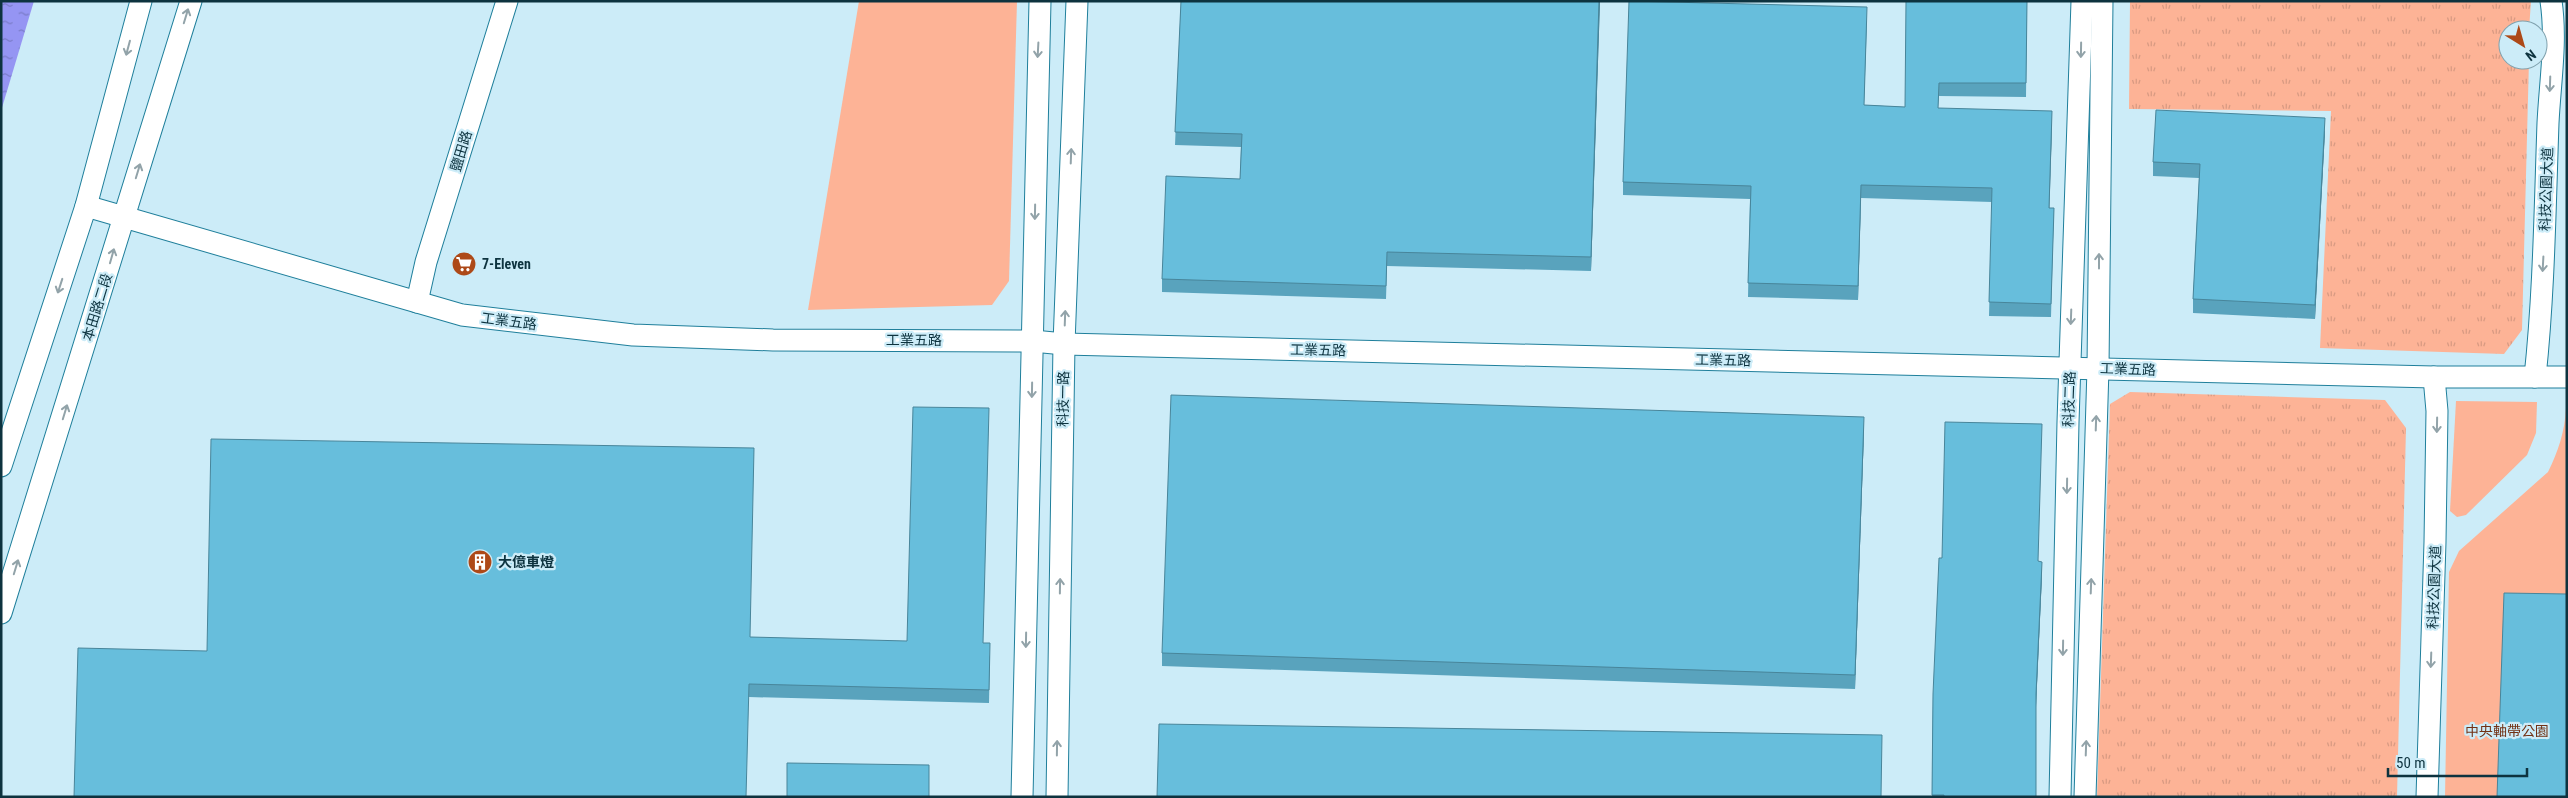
<svg xmlns="http://www.w3.org/2000/svg" width="2568" height="798" font-family="'Roboto Condensed','Noto Sans TC',sans-serif">
  <defs>
    <pattern id="grass-tufts" width="24" height="20" patternUnits="userSpaceOnUse" patternTransform="scale(1.25)"><rect width="24" height="20" fill="#fdb396"/><path d="M3 7l-1-3M5 7V3M7 7l1-3M15 17l-1-3M17 17v-4M19 17l1-3" fill="none" stroke="#d89a82"/></pattern>
    <pattern id="water-ripples" width="26" height="14" patternUnits="userSpaceOnUse" patternTransform="scale(1.25)"><rect width="26" height="14" fill="#9595f3"/><path d="M2 4q2-2 4 0t4 0M15 11q2-2 4 0t4 0" fill="none" stroke="#787ac6"/></pattern>
  </defs>
  <rect width="100%" height="100%" fill="#ccecf8"/>
  <!-- grass -->
  <g fill="url(#grass-tufts)">
    <path d="M2130 1H2531L2529 30H2508V60H2529L2522 330 2504 354 2320 348 2331 111 2129 109Z"/>
    <path d="M2130 392 2385 400 2406 428 2397 797H2097L2110 404Z"/>
  </g>
  <!-- park -->
  <g fill="#fdb396">
    <path d="M859 1H1017L1009 281 992 305 808 310Z"/>
    <path d="M2456 401 2537 402 2536 433 2527 455 2466 515 2457 517 2450 511Z"/>
    <path d="M2566 408 2567 797H2445L2449 572 2459 551 2548 472C2558 452 2565 431 2566 408Z"/>
  </g>
  <!-- water -->
  <path fill="url(#water-ripples)" d="M1 1H34L1 111Z"/>
  <g fill="none" stroke-linecap="round" stroke-linejoin="round">
    <defs>
      <g id="minor">
        <path d="M86 206 462 315 633 335 773 340 1033 341 1064 344 2434 377H2567"/>
        <path d="M417 302 426 262 507 1"/>
        <path d="M2535 377C2544 293 2545 207 2548 123 2550 82 2557 41 2551 1"/>
        <path d="M1 466 86 206 141 1"/>
        <path d="M1 613 191 1"/>
        <path d="M1022 797 1040 1"/>
        <path d="M1057 797 1064 344 1077 1"/>
        <path d="M2060 797 2068 422 2082 1"/>
        <path d="M2085 797 2098 368 2102 1"/>
        <path d="M2427 797 2435 542 2437 411 2434 377"/>
      </g>
    </defs>
    <!-- minor casing -->
    <use href="#minor" stroke="#1f7f9b" stroke-width="23"/>
    <!-- minor -->
    <use href="#minor" stroke="#fff" stroke-width="21"/>
  </g>
  <!-- wall -->
  <g fill="#59a3bd">
    <path d="M1181 1H1600L1591 271 1387 266 1386 299 1162 292V279L1240 179 1241 147 1175 145Z"/>
    <path d="M2027 1 2026 97 1939 96 1938 108 2052 125 2049 208H2054L2051 317 1989 316 1992 202 1861 198 1858 300 1748 297 1750 199 1623 195V182L1867 21 1864 105 1905 107Z"/>
    <path d="M2325 131 2315 319 2193 313V299L2199 178 2153 176V162Z"/>
    <path d="M1864 431 1855 689 1162 666V653Z"/>
    <path d="M2039 561 2042 575 2036 706V797H1932L1933 694Z"/>
    <path d="M984 643 990 657 989 703 749 697 207 651Z"/>
  </g>
  <!-- shaded-wall -->
  <g fill="#48859a">
    <path d="M1599 1H1600L1591 271V257Z"/>
    <path d="M2052 111V125L2049 221V208Z"/>
    <path d="M2325 118V131L2315 319V305Z"/>
    <path d="M1861 185V198L1858 300V286Z"/>
    <path d="M1864 417V431L1855 689V675Z"/>
    <path d="M2042 562V575L2036 707V694Z"/>
  </g>
  <!-- building -->
  <g fill="#67bedc" stroke="#48859a">
    <path d="M1181 1H1599L1591 257 1387 252 1386 286 1162 279 1166 176 1240 179 1242 134 1175 132Z"/>
    <path d="M1629 1 1867 7 1864 105 1905 107 1906 1H2027L2026 83H1939L1938 108 2052 111 2049 208H2054L2051 304 1989 302 1992 188 1861 185 1858 286 1748 283 1751 186 1623 182Z"/>
    <path d="M2156 110 2325 118 2315 305 2193 299 2200 164 2153 162Z"/>
    <path d="M1171 395 1864 417 1855 675 1162 653Z"/>
    <path d="M913 407 989 408 983 643H990L989 690 749 684 746 797H74L78 648 207 651 211 439 754 448 750 637 907 641Z"/>
    <path d="M1945 422 2042 424 2038 561 2042 562 2036 694V797H1944V795H1932L1933 694 1939 558H1942Z"/>
    <path d="M2504 593 2567 594V797H2497Z"/>
    <path d="M1159 724 1882 735 1881 797H1157Z"/>
    <path d="M787 763 929 765V797H787Z"/>
  </g>
  <!-- one-way arrows -->
  <defs><path id="oneway-shaft" d="M-6 0H5M1.5-3L5.5 0L1.5 3" fill="none" stroke-width="1.6" stroke-linecap="round" stroke-linejoin="round" transform="scale(1.25)"/></defs>
  <g stroke="#92a3a9">
    <use href="#oneway-shaft" transform="translate(186 16) rotate(-73)"/>
    <use href="#oneway-shaft" transform="translate(128 48) rotate(105)"/>
    <use href="#oneway-shaft" transform="translate(1038 50) rotate(93)"/>
    <use href="#oneway-shaft" transform="translate(2081 50) rotate(91)"/>
    <use href="#oneway-shaft" transform="translate(2550 84) rotate(92)"/>
    <use href="#oneway-shaft" transform="translate(1071 156) rotate(-88)"/>
    <use href="#oneway-shaft" transform="translate(138 171) rotate(-73)"/>
    <use href="#oneway-shaft" transform="translate(1035 212) rotate(91)"/>
    <use href="#oneway-shaft" transform="translate(112 256) rotate(-74)"/>
    <use href="#oneway-shaft" transform="translate(2099 261) rotate(-90)"/>
    <use href="#oneway-shaft" transform="translate(2543 264) rotate(93)"/>
    <use href="#oneway-shaft" transform="translate(60 286) rotate(108)"/>
    <use href="#oneway-shaft" transform="translate(2071 317) rotate(92)"/>
    <use href="#oneway-shaft" transform="translate(1065 318) rotate(-88)"/>
    <use href="#oneway-shaft" transform="translate(1032 390) rotate(91)"/>
    <use href="#oneway-shaft" transform="translate(65 412) rotate(-73)"/>
    <use href="#oneway-shaft" transform="translate(2096 423) rotate(-88)"/>
    <use href="#oneway-shaft" transform="translate(2437 425) rotate(91)"/>
    <use href="#oneway-shaft" transform="translate(2067 486) rotate(91)"/>
    <use href="#oneway-shaft" transform="translate(16 567) rotate(-73)"/>
    <use href="#oneway-shaft" transform="translate(1060 586) rotate(-89)"/>
    <use href="#oneway-shaft" transform="translate(2091 586) rotate(-88)"/>
    <use href="#oneway-shaft" transform="translate(1026 640) rotate(91)"/>
    <use href="#oneway-shaft" transform="translate(2063 648) rotate(91)"/>
    <use href="#oneway-shaft" transform="translate(2431 660) rotate(92)"/>
    <use href="#oneway-shaft" transform="translate(1057 748) rotate(-89)"/>
    <use href="#oneway-shaft" transform="translate(2086 748) rotate(-88)"/>
  </g>
  <!-- icons -->
  <defs>
    <symbol id="supermarket-disc" viewBox="-11 -11 22 22"><circle r="9.5" fill="#ad4918" stroke="#ccecf8"/><path d="M-6-5.5h2.5l.6 2H6L4.5 2H-2.5L-4.4-4H-6ZM-1.5 3.2a1.3 1.3 0 1 0 .1 0ZM3 3.2a1.3 1.3 0 1 0 .1 0Z" fill="#fff"/></symbol>
    <symbol id="building-disc" viewBox="-11 -11 22 22"><circle r="9.5" fill="#ad4918" stroke="#ccecf8"/><path d="M-4-6H4V6H1V3H-1V6H-4ZM-2.5-4.3h1.7v1.8h-1.7ZM.8-4.3h1.7v1.8H.8ZM-2.5-1h1.7V.8h-1.7ZM.8-1h1.7V.8H.8Z" fill="#fff"/></symbol>
  </defs>
  <g fill-rule="evenodd">
    <use href="#supermarket-disc" x="450" y="250" width="28" height="28"/>
    <use href="#building-disc" x="466" y="548" width="28" height="28"/>
  </g>
  <g text-anchor="middle" dominant-baseline="central" stroke-width="4.5" stroke-linejoin="round" paint-order="stroke">
    <!-- street labels -->
    <g font-size="14" fill="#0d333f" stroke="#ccecf8">
      <text transform="translate(461 151) rotate(-73)">鹽田路</text>
      <text transform="translate(2546 189) rotate(-88)">科技公園大道</text>
      <text transform="translate(97 307) rotate(-73)">本田路二段</text>
      <text transform="translate(509 321) rotate(7)">工業五路</text>
      <text x="914" y="340">工業五路</text>
      <text transform="translate(1318 350) rotate(1)">工業五路</text>
      <text transform="translate(1723 360) rotate(1)">工業五路</text>
      <text transform="translate(2128 369) rotate(2)">工業五路</text>
      <text transform="translate(1063 399) rotate(-89)">科技一路</text>
      <text transform="translate(2069 399) rotate(-88)">科技二路</text>
      <text transform="translate(2434 587) rotate(-88)">科技公園大道</text>
    </g>
    <!-- poi labels -->
    <g font-size="14" font-weight="bold" fill="#0d333f" stroke="#ccecf8" text-anchor="start">
      <text x="482" y="264">7-Eleven</text>
      <text x="498" y="562">大億車燈</text>
    </g>
    <!-- park labels -->
    <g font-size="14" fill="#723215" stroke="#ccecf8">
      <text x="2507" y="731">中央軸帶公園</text>
    </g>
  </g>
  <!-- border -->
  <rect width="2568" height="798" fill="none" stroke="#0d333f" stroke-width="5"/>
  <!-- north arrow -->
  <g transform="translate(2523 45) rotate(143)"><circle r="24" fill="#ccecf8" stroke="#80a2ae"/>
  <path d="M0-4L9 19L0 12L-9 19Z" fill="#ad4918"/>
  <text y="-8" font-size="14" font-weight="bold" text-anchor="middle" fill="#0d333f">N</text>
  </g>
  <!-- scale -->
  <path d="M2388 768v8h139v-8" fill="none" stroke="#0d333f" stroke-width="2.5"/>
  <text x="2396" y="768" font-size="15" fill="#0d333f" stroke="#ccecf8" stroke-width="4" paint-order="stroke">50 m</text>
</svg>
